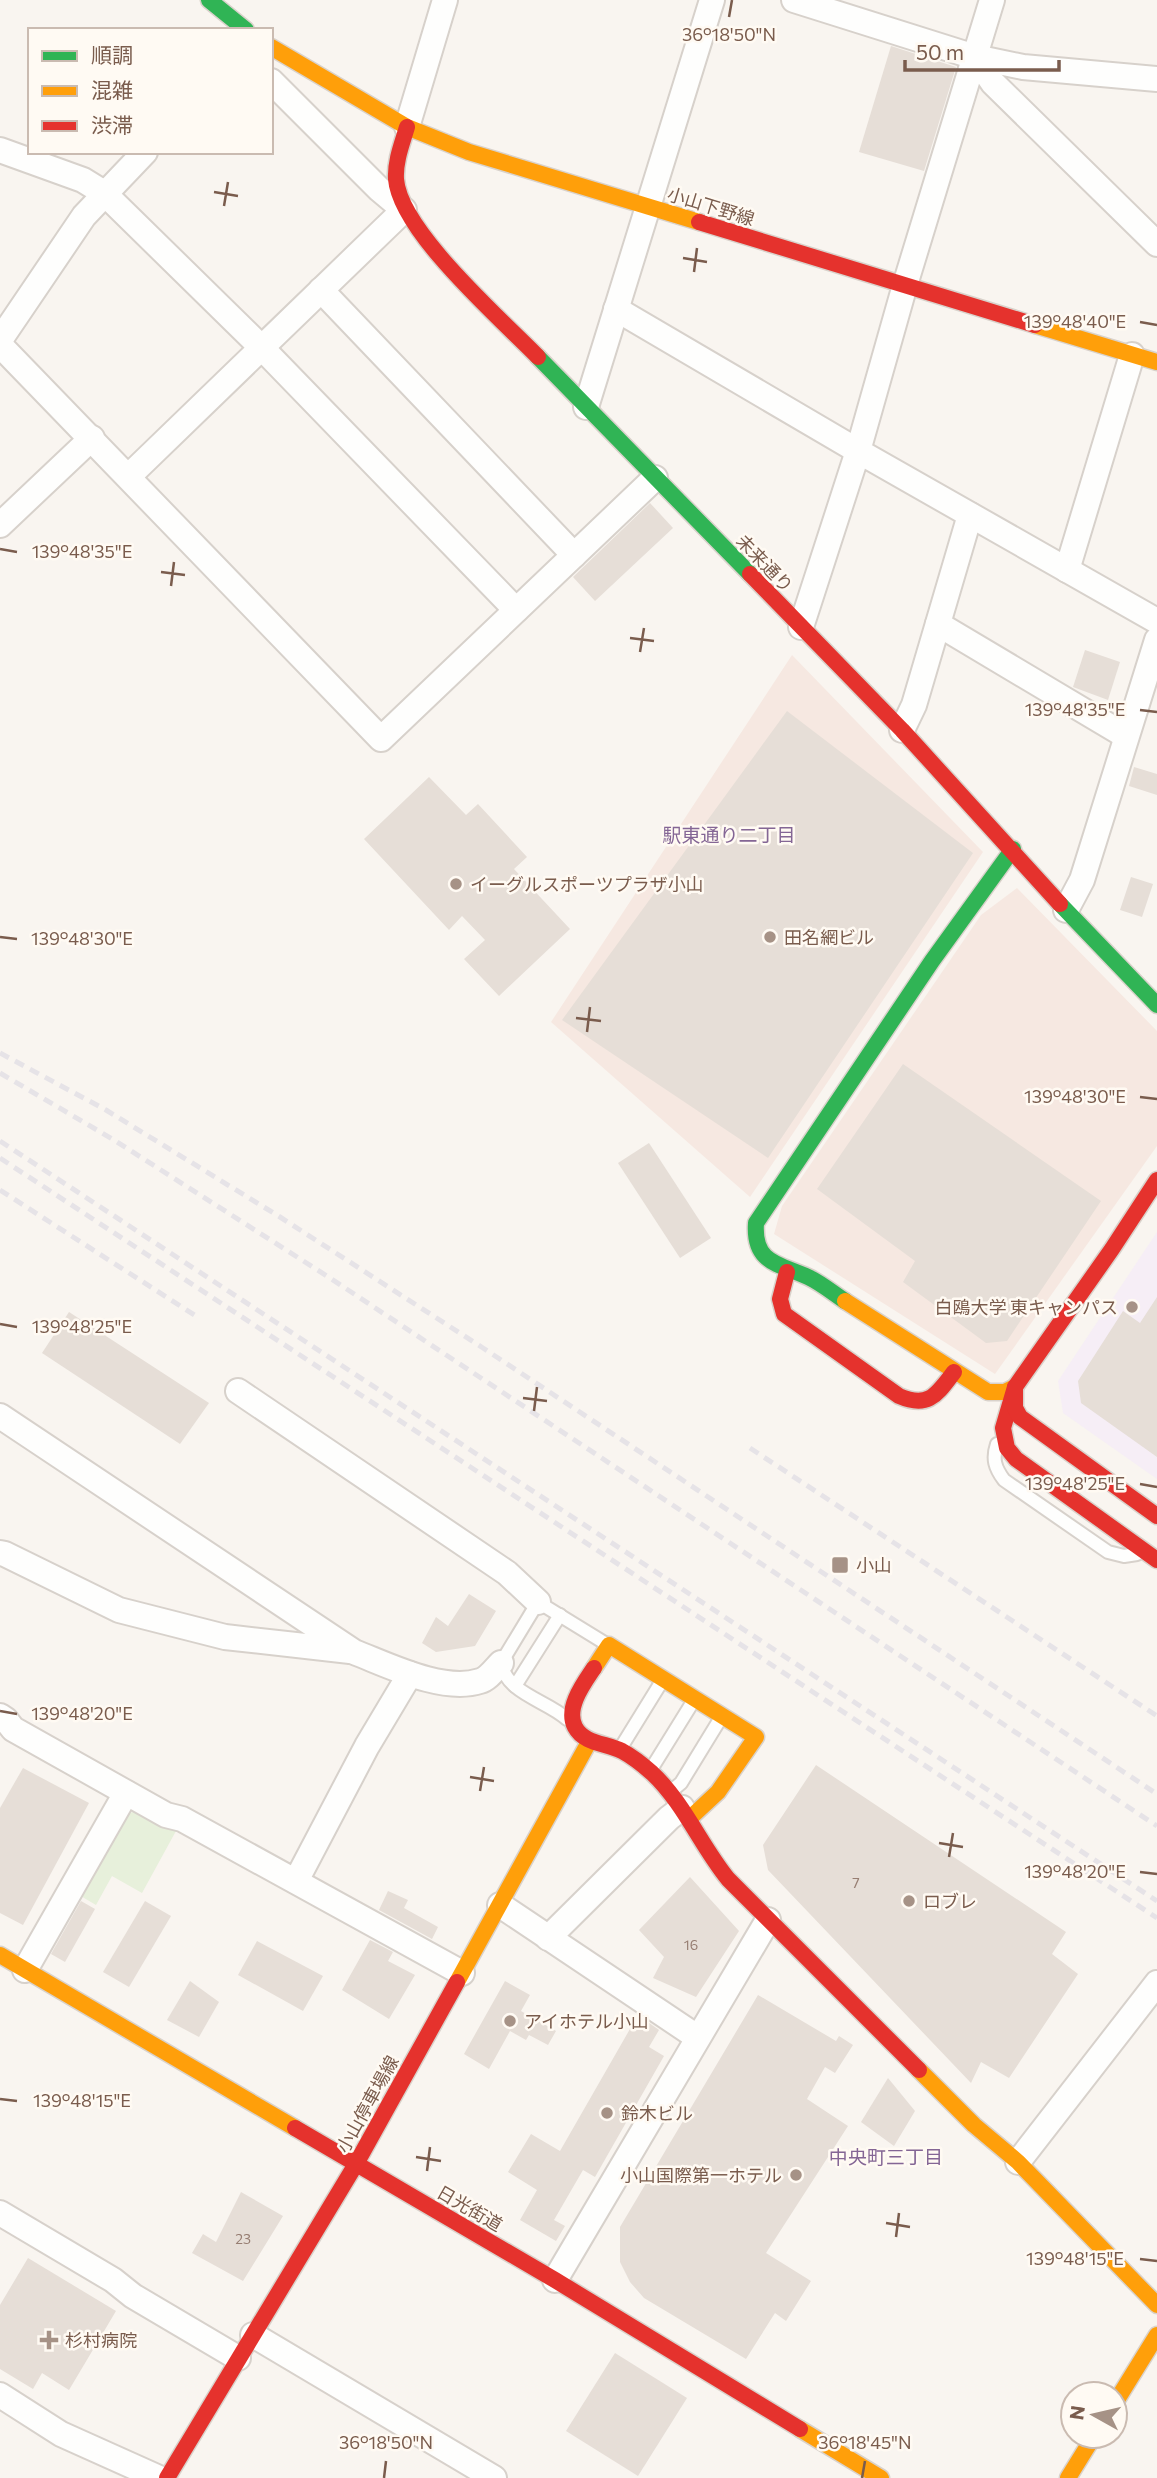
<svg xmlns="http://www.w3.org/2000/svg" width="1157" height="2478" font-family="Commissioner,'Noto Sans JP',sans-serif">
  <rect width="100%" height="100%" fill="#f9f5f0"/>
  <!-- commercial -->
  <g fill="#f6e8e1">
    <path d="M792 655 983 852 750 1197 551 1022Z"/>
    <path d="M1017 888 1157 1031V1146L995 1374 774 1234 782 1206 981 915Z"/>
  </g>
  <!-- education -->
  <path fill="#f6eef6" d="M1157 1232V1479L1063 1413 1058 1381Z"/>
  <!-- green -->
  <path fill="#e7f0db" d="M139 1811 176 1831 142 1893 112 1876 96 1905 79 1895 123 1814Z"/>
  <!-- building -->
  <g fill="#e6ded7">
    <path d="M891 46 956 67 924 171 859 152Z"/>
    <path d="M650 503 673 528 595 601 573 577Z"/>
    <path d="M1085 650 1120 662 1108 700 1073 687Z"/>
    <path d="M787 711 973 853 768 1158 562 1020Z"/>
    <path d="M1134 767 1157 774V795L1129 786Z"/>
    <path d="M429 777 466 815 478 804 527 857 514 869 570 929 499 996 464 959 485 940 462 916 449 930 364 839Z"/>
    <path d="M1131 877 1153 884 1142 917 1120 910Z"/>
    <path d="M903 1064 1101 1201 1007 1341 986 1343 903 1282 915 1261 817 1189Z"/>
    <path d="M649 1143 711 1238 680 1258 618 1163Z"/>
    <path d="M1157 1297V1457L1081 1403 1078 1381 1123 1311 1140 1323Z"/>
    <path d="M69 1312 209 1403 180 1444 42 1353Z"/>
    <path d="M469 1594 496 1611 475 1646 436 1652 422 1643 436 1617 448 1626Z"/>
    <path d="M816 1765 1066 1932 1052 1954 1078 1974 1009 2078 981 2062 971 2083 768 1870 763 1845Z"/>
    <path d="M23 1768 89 1803 23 1925 0 1913V1808Z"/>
    <path d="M690 1877 739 1931 696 1997 653 1978 664 1957 639 1930Z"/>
    <path d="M388 1891 408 1900 404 1908 438 1927 432 1939 379 1910Z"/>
    <path d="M81 1901 95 1909 65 1962 51 1954Z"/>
    <path d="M145 1901 171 1916 129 1987 103 1972Z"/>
    <path d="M370 1940 393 1952 388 1961 415 1975 389 2019 342 1990Z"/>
    <path d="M257 1941 323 1976 303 2011 238 1975Z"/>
    <path d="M190 1981 219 2002 199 2037 167 2020Z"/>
    <path d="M505 1981 530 1995 521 2011 556 2031 548 2045 529 2035 526 2040 510 2031 489 2069 464 2054Z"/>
    <path d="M758 1995 836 2041 839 2036 853 2045 835 2073 825 2067 807 2099 848 2126 766 2253 811 2281 786 2321 775 2313 746 2359 644 2298 630 2282 620 2262V2227Z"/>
    <path d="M638 2015 659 2030 649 2047 664 2056 595 2177 583 2170 554 2220 565 2226 556 2241 520 2220 537 2190 508 2172 531 2134 560 2151Z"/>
    <path d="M888 2078 915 2111 894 2146 861 2122Z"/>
    <path d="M241 2192 283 2216 243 2281 192 2253 203 2234 216 2242Z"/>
    <path d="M28 2258 116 2311 69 2390 42 2373 33 2389 0 2369V2305Z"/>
    <path d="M615 2353 687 2398 638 2476 566 2431Z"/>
  </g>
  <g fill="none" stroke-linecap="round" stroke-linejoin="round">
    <defs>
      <g id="lane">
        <path d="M997 1444C992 1459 995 1468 1004 1480L1108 1552 1124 1556 1137 1554"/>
        <path d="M515 1686 560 1615"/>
        <path d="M567 1719C546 1700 507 1694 501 1663L538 1602 608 1645"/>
        <path d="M620 1749 662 1681"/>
        <path d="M650 1771 694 1700"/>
        <path d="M670 1792 681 1783 722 1716"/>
      </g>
      <g id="street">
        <path d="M794 0 975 57 1023 67 1157 79"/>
        <path d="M975 57 993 83 1157 244"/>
        <path d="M407 127 445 0"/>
        <path d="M0 150 83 180 104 193 262 348 516 610"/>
        <path d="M321 290 574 555"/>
        <path d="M616 309 858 451 1157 621"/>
        <path d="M0 340 84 216 145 152"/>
        <path d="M0 345 381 739 655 478"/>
        <path d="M586 407 712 0"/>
        <path d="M129 476 404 210 379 189 271 81"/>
        <path d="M0 525 92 438"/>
        <path d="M1067 570 1132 355"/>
        <path d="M938 624 1126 736"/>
        <path d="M801 627 858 451 905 285 992 0"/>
        <path d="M902 730 914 705 970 515"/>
        <path d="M1066 910 1082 880 1157 640"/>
        <path d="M238 1391 507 1573 538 1602"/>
        <path d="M0 1416 354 1652C388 1665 443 1693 480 1681 488 1679 495 1669 501 1663"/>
        <path d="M0 1553 5 1554 119 1610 225 1637 350 1651"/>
        <path d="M0 1716 6 1720 13 1729 166 1815 182 1819 462 1973"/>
        <path d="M296 1881 367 1746 410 1674"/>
        <path d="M500 1905 697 2037"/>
        <path d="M548 1938 669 1818 682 1808"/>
        <path d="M25 1970 126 1793"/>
        <path d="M1018 2162 1157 1983"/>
        <path d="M0 2213 113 2280 133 2296 238 2358"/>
        <path d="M555 2280 768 1920"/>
        <path d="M253 2335 494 2478"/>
        <path d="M0 2395 61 2434 159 2478"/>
      </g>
      <g id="fast">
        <path d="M209 0 246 30"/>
        <path d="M538 357 750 574"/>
        <path d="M1060 904 1157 1005"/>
        <path d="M845 1301C833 1293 821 1283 808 1277 780 1264 753 1264 756 1223L932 961 1013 849"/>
      </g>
      <g id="slow">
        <path d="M271 47 407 127 469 152 699 222"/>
        <path d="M1035 325 1157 362"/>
        <path d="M845 1301 988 1392H1005L1015 1387"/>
        <path d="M594 1668 609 1645 756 1737 718 1792 689 1819"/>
        <path d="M0 1955 295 2128"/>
        <path d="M457 1982 589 1742"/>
        <path d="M919 2070 974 2125 1018 2162 1157 2305"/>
        <path d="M1115 2403 1157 2335"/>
        <path d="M800 2429 881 2478"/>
        <path d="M1068 2478 1094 2436"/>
      </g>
      <g id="jam">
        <path d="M407 127C402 144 395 161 396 179 400 231 501 319 538 357"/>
        <path d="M699 222 1035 325"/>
        <path d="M750 574 902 730 1060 904"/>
        <path d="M1157 1180 1112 1249 1015 1387 1003 1428 1007 1448 1016 1459 1157 1560"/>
        <path d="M787 1272 780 1299 784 1314 899 1396C929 1409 937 1394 954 1372"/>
        <path d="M1015 1387V1408L1020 1417 1157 1516"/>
        <path d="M594 1668C584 1683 565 1708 575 1727 584 1744 606 1743 622 1751 633 1757 643 1765 652 1773 684 1803 701 1846 728 1879L919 2070"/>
        <path d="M295 2128 555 2280 800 2429"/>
        <path d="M167 2478 356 2164 457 1982"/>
      </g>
    </defs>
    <!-- lane casing -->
    <use href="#lane" stroke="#d7d1cb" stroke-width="16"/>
    <!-- street casing -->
    <use href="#street" stroke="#d7d1cb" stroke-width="28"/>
    <!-- fast casing -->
    <use href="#fast" stroke="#d9d2cb" stroke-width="19"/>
    <!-- slow casing -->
    <use href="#slow" stroke="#d9d2cb" stroke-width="19"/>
    <!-- jam casing -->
    <use href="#jam" stroke="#d9d2cb" stroke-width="19"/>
    <!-- lane -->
    <use href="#lane" stroke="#fefefd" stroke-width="12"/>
    <!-- street -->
    <use href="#street" stroke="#fefefd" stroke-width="24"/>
    <!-- fast -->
    <use href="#fast" stroke="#30b455" stroke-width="16"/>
    <!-- slow -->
    <use href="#slow" stroke="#ff9f0a" stroke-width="16"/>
    <!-- jam -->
    <use href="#jam" stroke="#e5322d" stroke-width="16"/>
    <!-- rail -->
    <g stroke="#e6e3e7" stroke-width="5" stroke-dasharray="10 7" stroke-linecap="butt">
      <path d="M0 1053 106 1110 280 1217 483 1348 1157 1794"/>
      <path d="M0 1073 114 1140 330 1278 1157 1826"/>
      <path d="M0 1141 1157 1901"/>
      <path d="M0 1158 1157 1918"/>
      <path d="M0 1190 199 1318"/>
      <path d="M750 1448 1157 1716"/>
    </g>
  </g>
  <!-- ticks -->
  <path fill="none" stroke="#7a5c4d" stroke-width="2.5" d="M729 17 732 0M214 192 238 196M224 206 228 182M683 258 707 262M694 272 697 248M1140 322 1157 325M0 549 17 552M161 572 185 575M171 586 174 562M630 638 654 641M640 652 644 628M1140 710 1157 712M0 937 17 939M576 1018 601 1021M587 1032 590 1007M1140 1097 1157 1099M0 1324 17 1327M523 1398 547 1401M534 1411 537 1387M1140 1484 1157 1487M0 1711 17 1714M470 1777 494 1781M480 1791 484 1767M939 1843 963 1847M949 1857 953 1833M1140 1872 1157 1874M0 2099 17 2101M416 2157 441 2161M427 2171 430 2147M886 2223 910 2227M896 2237 899 2213M1140 2259 1157 2261M384 2478 386 2461M862 2478 865 2461"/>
  <!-- markers -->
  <g fill="#a69286" stroke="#fffaf3" stroke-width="2.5">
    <circle cx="456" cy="884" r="7"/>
    <circle cx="770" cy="937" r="7"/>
    <circle cx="1132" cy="1307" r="7"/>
    <rect x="831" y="1556" width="18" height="18" rx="3.5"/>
    <circle cx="909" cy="1901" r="7"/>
    <circle cx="510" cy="2021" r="7"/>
    <circle cx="607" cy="2113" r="7"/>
    <circle cx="796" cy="2175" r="7"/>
    <path d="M45.5 2329.5h7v7h7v7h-7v7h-7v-7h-7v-7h7z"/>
  </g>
  <g text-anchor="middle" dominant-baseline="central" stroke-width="5" stroke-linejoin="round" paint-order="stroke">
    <!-- number labels -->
    <g font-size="14" fill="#977e72">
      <text x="856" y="1882">7</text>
      <text x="691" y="1944">16</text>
      <text x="243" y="2238">23</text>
    </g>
    <!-- street labels -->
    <g font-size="18" fill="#7a5c4d" stroke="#fffaf3">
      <text transform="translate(711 206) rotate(17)">小山下野線</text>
      <text transform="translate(765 563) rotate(46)">未来通り</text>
      <text transform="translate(367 2104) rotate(-61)">小山停車場線</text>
      <text transform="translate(470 2208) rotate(30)">日光街道</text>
    </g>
    <!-- poi labels -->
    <g font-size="18" fill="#7a5c4d" stroke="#fffaf3" text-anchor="start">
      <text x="470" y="884">イーグルスポーツプラザ小山</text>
      <text x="784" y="937">田名網ビル</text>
      <text x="1118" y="1307" text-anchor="end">白鴎大学 東キャンパス</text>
      <text x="856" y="1565">小山</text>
      <text x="923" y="1901">ロブレ</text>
      <text x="524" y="2021">アイホテル小山</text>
      <text x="621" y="2113">鈴木ビル</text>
      <text x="782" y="2175" text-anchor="end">小山国際第一ホテル</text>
      <text x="65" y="2340">杉村病院</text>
    </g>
    <!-- neighbourhood labels -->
    <g font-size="19" fill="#846695" stroke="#fffaf3">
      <text x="729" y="834">駅東通り二丁目</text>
      <text x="886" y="2156">中央町三丁目</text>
    </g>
  </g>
  <g font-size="18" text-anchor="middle" fill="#7a5c4d" stroke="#fffaf3" stroke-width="5" stroke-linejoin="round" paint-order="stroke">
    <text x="729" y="41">36°18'50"N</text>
    <text x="1075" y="328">139°48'40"E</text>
    <text x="82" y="558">139°48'35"E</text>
    <text x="1075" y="716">139°48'35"E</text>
    <text x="82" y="945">139°48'30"E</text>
    <text x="1075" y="1103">139°48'30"E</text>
    <text x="82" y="1333">139°48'25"E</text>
    <text x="1075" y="1490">139°48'25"E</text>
    <text x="82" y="1720">139°48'20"E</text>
    <text x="1075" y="1878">139°48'20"E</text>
    <text x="82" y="2107">139°48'15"E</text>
    <text x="1075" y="2265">139°48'15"E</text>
    <text x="386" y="2449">36°18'50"N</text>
    <text x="865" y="2449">36°18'45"N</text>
  </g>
  <!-- legend -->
  <rect x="28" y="28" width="245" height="126" fill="#fffaf3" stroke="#cabbb1" stroke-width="2"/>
  <rect x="42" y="51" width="35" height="10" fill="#30b455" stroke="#cabbb1" stroke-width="2"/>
  <text x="91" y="63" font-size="21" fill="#7a5c4d">順調</text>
  <rect x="42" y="86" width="35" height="10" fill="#ff9f0a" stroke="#cabbb1" stroke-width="2"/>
  <text x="91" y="98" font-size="21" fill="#7a5c4d">混雑</text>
  <rect x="42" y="121" width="35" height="10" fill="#e5322d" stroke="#cabbb1" stroke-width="2"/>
  <text x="91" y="133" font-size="21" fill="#7a5c4d">渋滞</text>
  <!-- north arrow -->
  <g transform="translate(1094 2415) rotate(278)"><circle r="33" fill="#fffaf3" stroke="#cabbb1" stroke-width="2"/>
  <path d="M0-5L12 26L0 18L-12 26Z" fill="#a69286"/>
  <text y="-10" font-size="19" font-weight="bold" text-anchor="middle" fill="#7a5c4d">N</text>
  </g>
  <!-- scale -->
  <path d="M905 60v10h154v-10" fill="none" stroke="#7a5c4d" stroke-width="3.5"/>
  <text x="916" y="60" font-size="21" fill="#7a5c4d" stroke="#fffaf3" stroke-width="5" paint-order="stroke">50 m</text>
</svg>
